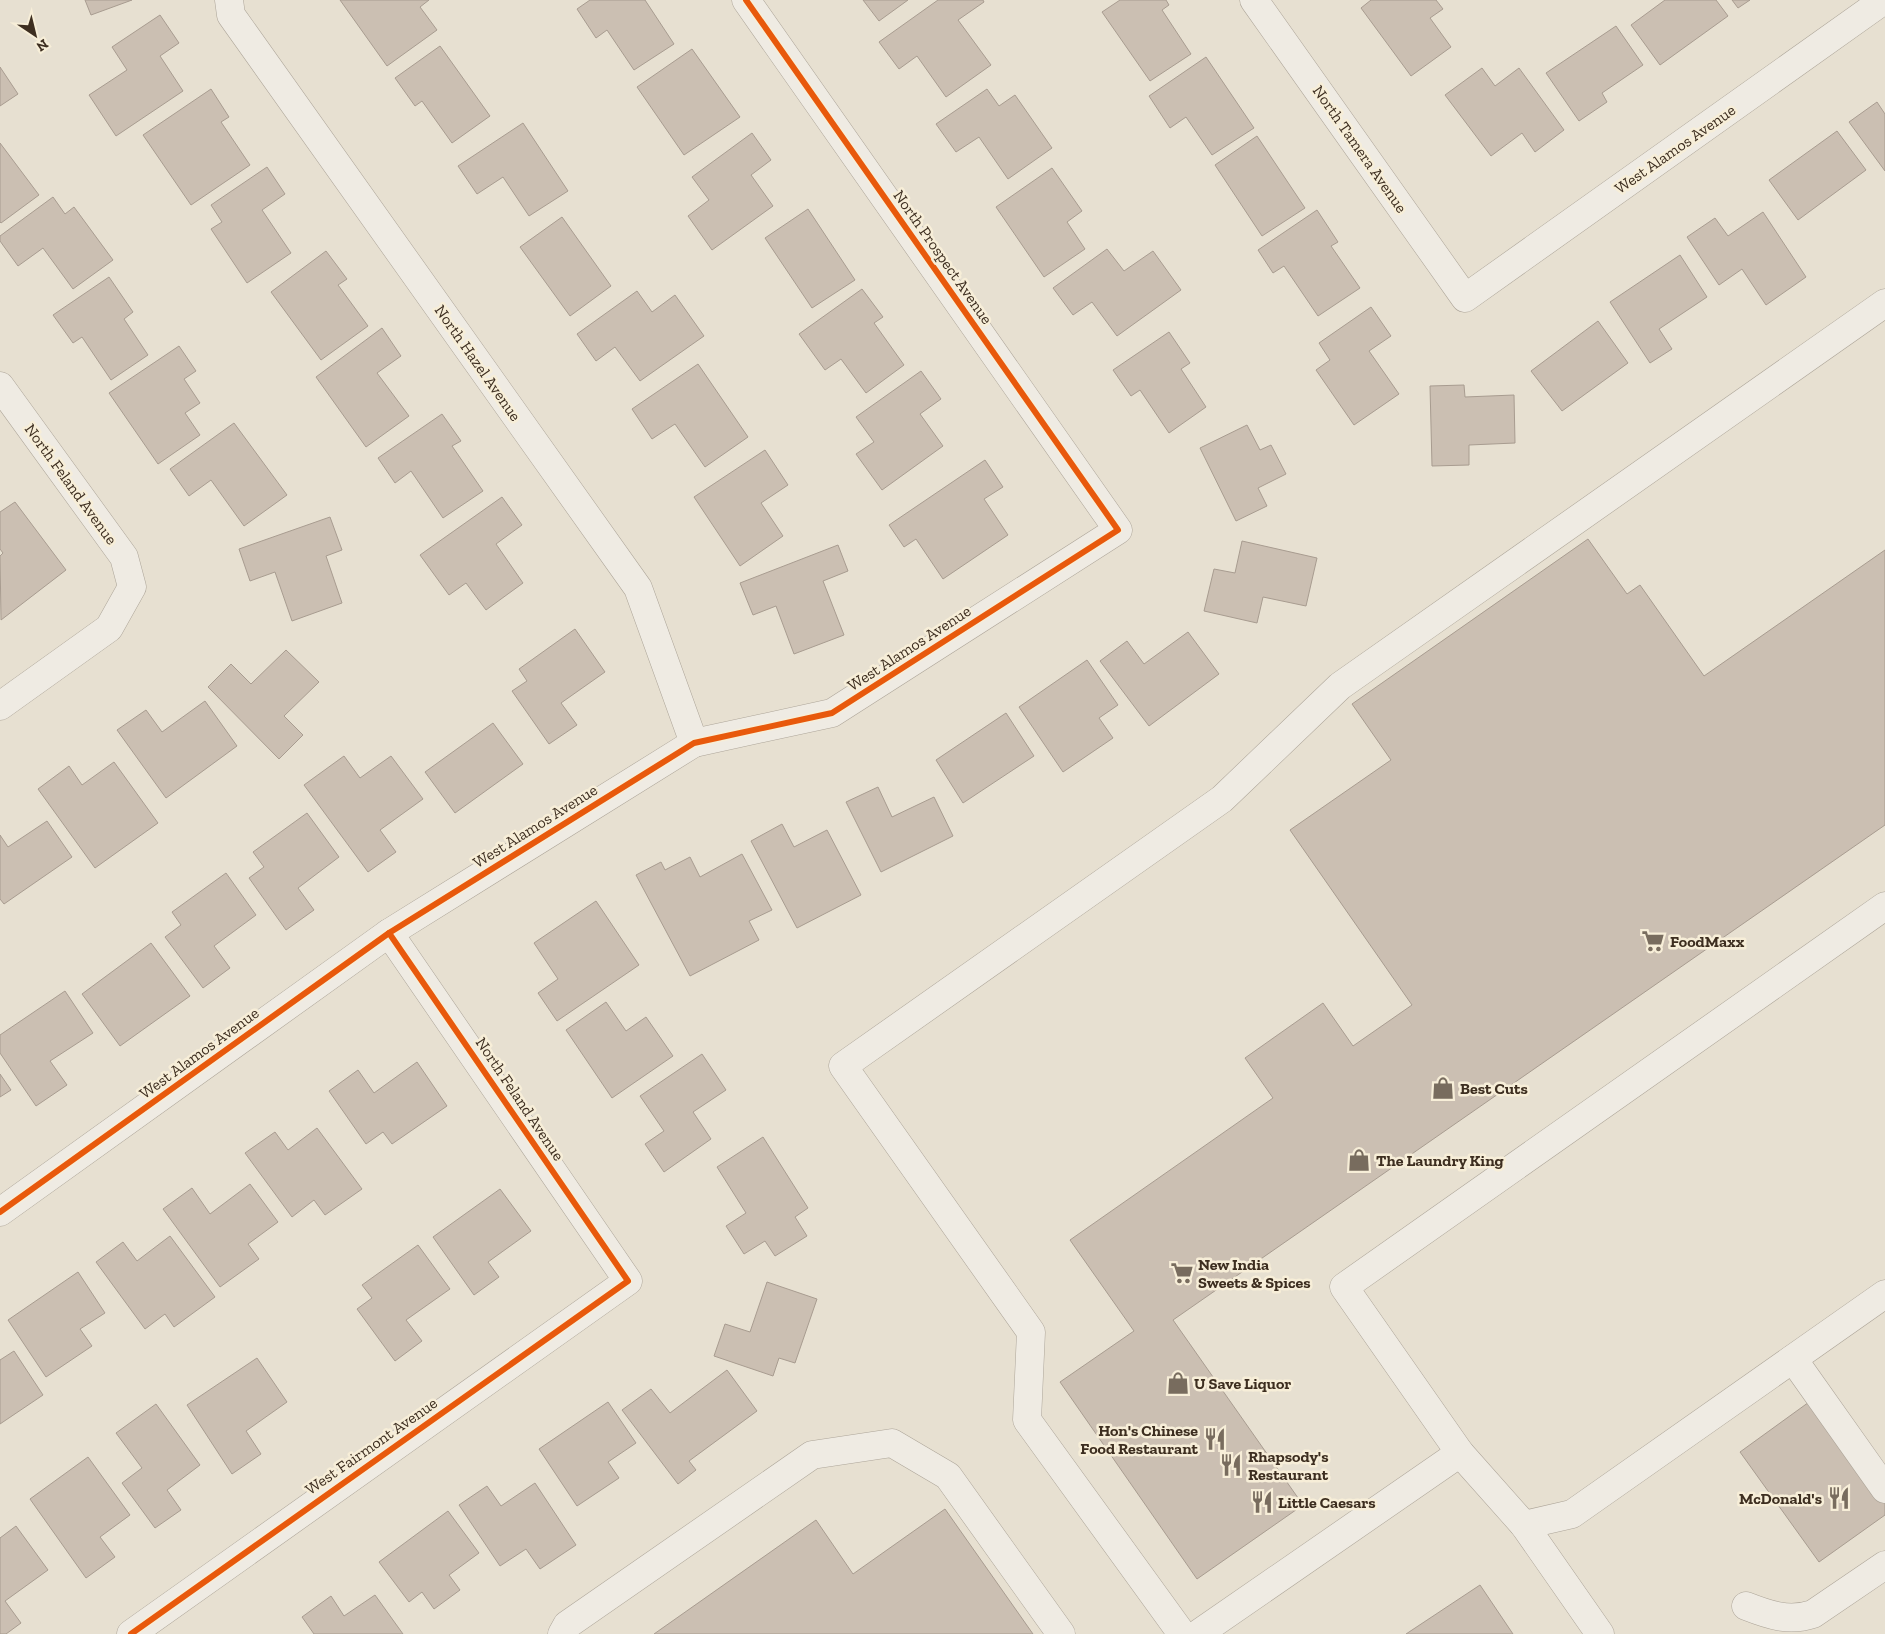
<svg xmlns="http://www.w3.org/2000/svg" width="1885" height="1634" font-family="'Zilla Slab',serif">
  <rect width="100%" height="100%" fill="#e7e0d1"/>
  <!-- building -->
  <g fill="#cbbfb2" stroke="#a89c90">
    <path d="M85 0H132L91 15Z"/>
    <path d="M340 0H429L420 7 437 30 387 66Z"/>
    <path d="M590 0H645L674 44 634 70 607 30 596 38 577 9Z"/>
    <path d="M863 0H908L879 21Z"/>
    <path d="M938 0H983L984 2 958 20 991 65 946 97 917 56 899 69 879 42Z"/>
    <path d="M1120 0H1166L1169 5 1162 10 1191 54 1150 81 1102 12Z"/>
    <path d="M1371 0H1436L1443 9 1430 18 1451 47 1411 76 1361 8Z"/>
    <path d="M1665 0H1716L1728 16 1660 65 1631 25Z"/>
    <path d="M1732 0H1750L1738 8Z"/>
    <path d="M160 15 179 43 160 56 183 91 116 136 89 95 127 70 112 47Z"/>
    <path d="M1616 26 1643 65 1602 93 1607 102 1579 121 1546 73Z"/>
    <path d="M440 46 490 116 452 143 422 101 415 106 395 78Z"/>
    <path d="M692 49 740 117 684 155 637 87Z"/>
    <path d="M1206 57 1254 128 1212 155 1186 117 1170 128 1149 96Z"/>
    <path d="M0 67 18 94 0 106Z"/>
    <path d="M1482 68 1495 86 1519 68 1564 130 1535 152 1522 133 1491 156 1445 95Z"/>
    <path d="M211 89 229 117 221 122 250 165 191 205 143 135Z"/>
    <path d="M987 89 999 106 1015 95 1052 148 1008 179 979 137 956 152 936 124Z"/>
    <path d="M1877 102 1885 114V171L1849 122Z"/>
    <path d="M523 123 568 191 529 216 503 177 477 194 458 166Z"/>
    <path d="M1837 131 1866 170 1798 220 1769 180Z"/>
    <path d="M752 133 771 160 751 175 773 206 712 250 688 216 709 200 692 177Z"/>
    <path d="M1257 136 1305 208 1262 236 1215 165Z"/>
    <path d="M0 143 39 195 1 223 0 222Z"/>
    <path d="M267 167 285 194 262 210 291 253 247 283 211 229 222 222 211 205Z"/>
    <path d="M1052 168 1082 211 1067 222 1085 249 1044 277 996 207Z"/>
    <path d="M53 197 65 214 74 207 113 260 73 289 43 248 18 266 0 241V236Z"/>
    <path d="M808 209 855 280 812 308 765 238Z"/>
    <path d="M1317 210 1338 242 1331 246 1360 288 1318 316 1284 266 1273 273 1258 250Z"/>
    <path d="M1763 212 1806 277 1766 305 1742 269 1719 285 1687 237 1715 218 1728 236Z"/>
    <path d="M562 217 611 286 570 316 520 247Z"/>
    <path d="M1107 249 1124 271 1153 251 1181 290 1117 336 1092 302 1073 315 1053 288Z"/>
    <path d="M326 251 347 279 338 285 368 326 321 360 271 292Z"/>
    <path d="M1680 255 1707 297 1659 329 1672 349 1650 363 1610 302Z"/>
    <path d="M109 277 133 312 124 319 148 355 111 380 82 337 73 343 53 315Z"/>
    <path d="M862 289 883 317 874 323 904 365 866 393 841 359 825 370 799 334Z"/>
    <path d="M637 291 652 312 675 295 704 336 640 381 615 347 596 361 577 334Z"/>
    <path d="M1371 307 1391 336 1369 351 1399 394 1354 425 1316 370 1330 360 1319 343Z"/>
    <path d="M1598 321 1628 363 1562 411 1531 371Z"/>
    <path d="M382 328 401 356 377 373 409 416 366 447 316 377Z"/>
    <path d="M1169 332 1190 363 1181 369 1206 407 1169 433 1140 390 1131 396 1113 370Z"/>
    <path d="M179 346 196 371 184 379 200 403 185 413 200 435 158 464 109 393Z"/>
    <path d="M698 364 748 437 705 467 675 424 652 439 632 409Z"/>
    <path d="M921 371 941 399 920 414 943 446 882 490 856 454 874 442 856 417Z"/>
    <path d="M1464 385 1465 397 1514 395 1515 443 1469 445V465L1432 466 1430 386Z"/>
    <path d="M442 414 461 441 452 446 483 491 443 518 411 471 395 483 378 458Z"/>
    <path d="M234 423 287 495 244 526 211 480 189 496 170 469Z"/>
    <path d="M1247 425 1260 450 1271 445 1286 474 1258 488 1267 506 1236 521 1200 448Z"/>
    <path d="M765 450 788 485 761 503 783 536 740 566 694 497Z"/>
    <path d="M985 460 1003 487 984 499 1008 535 943 579 916 539 904 547 889 525Z"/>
    <path d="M502 497 522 525 496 544 523 583 486 610 466 583 449 595 420 555Z"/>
    <path d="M15 502 66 570 1 620 0 556 3 553 0 549V512Z"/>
    <path d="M330 517 342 550 326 556 342 603 292 621 275 572 250 581 239 549Z"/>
    <path d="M1588 539 1627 594 1640 585 1704 676 1885 550V825L1173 1320 1303 1505 1197 1579 1060 1382 1134 1331 1070 1240 1273 1098 1245 1058 1323 1003 1353 1046 1412 1005 1290 830 1391 760 1352 704Z"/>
    <path d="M1242 541 1317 558 1306 606 1263 597 1257 623 1204 611 1214 569 1235 573Z"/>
    <path d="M838 545 848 571 823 581 844 635 794 654 776 606 753 615 740 583Z"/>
    <path d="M575 629 605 672 561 703 577 725 549 744 512 691 527 681 519 669Z"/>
    <path d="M1188 632 1219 674 1149 726 1100 661 1127 641 1144 664Z"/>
    <path d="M286 650 319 682 284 716 303 735 279 759 208 687 231 664 251 684Z"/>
    <path d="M1087 660 1118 705 1099 718 1113 738 1063 772 1019 707Z"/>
    <path d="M205 701 237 746 166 798 117 730 146 710 162 732Z"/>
    <path d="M1006 713 1034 756 963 803 936 760Z"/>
    <path d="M493 723 523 764 455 813 425 772Z"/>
    <path d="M344 756 360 778 391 756 423 799 380 830 396 852 368 872 304 785Z"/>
    <path d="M114 762 158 823 95 868 38 789 69 766 82 785Z"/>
    <path d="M878 787 892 817 934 797 953 836 881 872 846 802Z"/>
    <path d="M307 813 339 857 298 888 314 910 286 930 249 878 264 867 253 852Z"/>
    <path d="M47 821 72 857 4 904 0 899V835L8 847Z"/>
    <path d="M782 824 794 847 827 830 861 895 797 928 751 841Z"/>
    <path d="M742 854 772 910 749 921 759 940 690 976 636 875 661 862 665 870 690 857 700 877Z"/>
    <path d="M226 873 256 915 214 946 230 968 203 988 165 937 181 925 172 912Z"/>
    <path d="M596 901 639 965 557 1021 538 993 558 979 534 943Z"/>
    <path d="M151 943 190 996 120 1046 82 994Z"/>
    <path d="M65 991 93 1033 50 1061 67 1085 36 1106 0 1053V1035Z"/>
    <path d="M606 1002 626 1031 646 1017 673 1056 612 1098 566 1030Z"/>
    <path d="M702 1054 726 1090 693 1112 711 1139 664 1172 645 1144 664 1131 640 1096Z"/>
    <path d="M417 1062 447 1106 392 1144 383 1132 366 1144 329 1091 358 1070 374 1093Z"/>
    <path d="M0 1074 11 1090 0 1097Z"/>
    <path d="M317 1128 362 1189 325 1215 314 1200 292 1217 245 1153 275 1132 288 1150Z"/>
    <path d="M763 1137 808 1208 795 1217 807 1236 775 1256 765 1241 744 1254 726 1226 746 1213 717 1167Z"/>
    <path d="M250 1184 278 1222 248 1244 259 1259 220 1287 163 1209 192 1188 210 1214Z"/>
    <path d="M500 1189 531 1231 488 1262 499 1277 474 1295 433 1237Z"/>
    <path d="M170 1236 215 1297 174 1327 165 1314 145 1329 96 1262 123 1242 137 1261Z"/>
    <path d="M418 1245 450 1289 406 1320 422 1341 395 1361 357 1309 372 1298 362 1285Z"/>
    <path d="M78 1272 105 1313 80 1329 92 1346 46 1377 8 1320Z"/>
    <path d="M767 1282 817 1299 795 1363 779 1358 773 1376 714 1356 725 1324 750 1332Z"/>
    <path d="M14 1351 43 1395 0 1424V1360Z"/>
    <path d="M257 1358 287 1402 246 1431 261 1454 232 1474 187 1405Z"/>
    <path d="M727 1370 757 1411 689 1461 696 1470 678 1484 622 1410 651 1389 670 1413Z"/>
    <path d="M1816 1397 1885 1494V1515L1819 1562 1740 1452Z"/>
    <path d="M608 1402 636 1443 608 1462 619 1478 577 1506 539 1449Z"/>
    <path d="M156 1404 200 1465 167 1490 181 1510 155 1528 122 1483 142 1468 116 1433Z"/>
    <path d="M88 1457 130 1515 100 1537 115 1557 86 1578 30 1499Z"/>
    <path d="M535 1483 576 1545 540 1569 526 1549 500 1566 459 1505 487 1486 501 1506Z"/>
    <path d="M945 1509 1033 1634H654L816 1520 853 1574Z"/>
    <path d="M448 1511 479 1553 449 1575 460 1590 434 1609 422 1592 409 1602 379 1562Z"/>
    <path d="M16 1526 48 1570 5 1601 21 1623 6 1634H0V1538Z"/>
    <path d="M1480 1585 1513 1634H1406Z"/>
    <path d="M375 1595 403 1634H314L302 1617 331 1596 344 1616Z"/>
  </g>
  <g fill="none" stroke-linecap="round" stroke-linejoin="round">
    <defs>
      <g id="minor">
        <path d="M229 0 231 15 638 588 694 743"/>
        <path d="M1254 0 1465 298 1884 0"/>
        <path d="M0 386 124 557 132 587 109 628 0 706"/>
        <path d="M0 1212 389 933 694 743 832 713 1118 530 746 0"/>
        <path d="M1793 1359 1885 1489"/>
        <path d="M1524 1525 1572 1514 1885 1294"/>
        <path d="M1746 1606C1769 1615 1789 1622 1813 1614L1885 1565"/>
        <path d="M131 1634 628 1281 389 933"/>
        <path d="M562 1634 567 1625 812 1455 892 1443 948 1476 1061 1634"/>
        <path d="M1182 1634 1027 1420 1031 1332 843 1066 1222 799 1340 686 1885 303"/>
        <path d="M1198 1634 1460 1453"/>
        <path d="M1600 1634 1524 1525 1460 1453 1344 1287 1885 906"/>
      </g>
    </defs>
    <!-- minor casing -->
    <use href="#minor" stroke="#ada599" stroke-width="29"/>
    <!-- minor -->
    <use href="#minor" stroke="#efebe3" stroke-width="28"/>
    <defs>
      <g id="cycleway">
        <path d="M0 1212 389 933 694 743 832 713 1118 530 746 0"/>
        <path d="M131 1634 628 1281 389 933"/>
      </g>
    </defs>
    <!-- cycleway casing -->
    <use href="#cycleway" stroke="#f7eed8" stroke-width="9"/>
    <!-- cycleway -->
    <use href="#cycleway" stroke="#e8590c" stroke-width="6"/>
  </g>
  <!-- icons -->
  <defs>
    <symbol id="supermarket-bare" viewBox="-9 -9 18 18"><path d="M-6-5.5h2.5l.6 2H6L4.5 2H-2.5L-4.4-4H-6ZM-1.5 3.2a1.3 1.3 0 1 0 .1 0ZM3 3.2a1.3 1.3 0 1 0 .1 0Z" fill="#786c5e" stroke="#f7eed8" stroke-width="2.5" paint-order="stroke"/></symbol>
    <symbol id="shop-bare" viewBox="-9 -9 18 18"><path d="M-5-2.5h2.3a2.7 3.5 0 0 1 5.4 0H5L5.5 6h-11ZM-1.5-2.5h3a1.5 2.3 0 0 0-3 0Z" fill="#786c5e" stroke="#f7eed8" stroke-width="2.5" paint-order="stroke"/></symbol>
    <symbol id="restaurant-bare" viewBox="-9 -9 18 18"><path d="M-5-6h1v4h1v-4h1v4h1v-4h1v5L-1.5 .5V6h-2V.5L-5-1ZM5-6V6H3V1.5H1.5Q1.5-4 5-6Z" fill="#786c5e" stroke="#f7eed8" stroke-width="2.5" paint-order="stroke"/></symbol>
  </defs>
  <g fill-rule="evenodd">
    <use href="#supermarket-bare" x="1637" y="925" width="32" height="32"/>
    <use href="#shop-bare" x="1427" y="1072" width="32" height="32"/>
    <use href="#shop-bare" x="1343" y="1144" width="32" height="32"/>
    <use href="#supermarket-bare" x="1166" y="1257" width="32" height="32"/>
    <use href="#shop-bare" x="1162" y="1367" width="32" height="32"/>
    <use href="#restaurant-bare" x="1199" y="1423" width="32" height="32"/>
    <use href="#restaurant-bare" x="1215" y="1449" width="32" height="32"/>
    <use href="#restaurant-bare" x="1823" y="1482" width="32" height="32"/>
    <use href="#restaurant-bare" x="1246" y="1486" width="32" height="32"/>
  </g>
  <g text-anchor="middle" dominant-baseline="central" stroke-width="5" stroke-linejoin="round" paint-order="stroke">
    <!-- street labels -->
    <g font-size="16" fill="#3d2e20" stroke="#f7eed8">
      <text transform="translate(1360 149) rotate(55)">North Tamera Avenue</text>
      <text transform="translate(1675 149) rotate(-35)">West Alamos Avenue</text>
      <text transform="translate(943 257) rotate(55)">North Prospect Avenue</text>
      <text transform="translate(478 363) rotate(55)">North Hazel Avenue</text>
      <text transform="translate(71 484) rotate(54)">North Feland Avenue</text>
      <text transform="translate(909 648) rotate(-33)">West Alamos Avenue</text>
      <text transform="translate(535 826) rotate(-32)">West Alamos Avenue</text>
      <text transform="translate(199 1053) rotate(-36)">West Alamos Avenue</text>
      <text transform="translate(520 1099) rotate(56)">North Feland Avenue</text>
      <text transform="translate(371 1446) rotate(-35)">West Fairmont Avenue</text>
    </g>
    <!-- poi labels -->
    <g font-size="16" font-weight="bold" fill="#3d2e20" stroke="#f7eed8" text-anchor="start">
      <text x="1670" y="941">FoodMaxx</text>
      <text x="1460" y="1088">Best Cuts</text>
      <text x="1376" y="1160">The Laundry King</text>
      <text x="1198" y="1264">New India<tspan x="1198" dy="18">Sweets &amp; Spices</tspan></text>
      <text x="1194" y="1383">U Save Liquor</text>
      <text x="1198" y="1430" text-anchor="end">Hon's Chinese<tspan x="1198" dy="18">Food Restaurant</tspan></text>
      <text x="1248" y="1456">Rhapsody's<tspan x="1248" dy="18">Restaurant</tspan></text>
      <text x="1822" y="1498" text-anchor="end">McDonald's</text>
      <text x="1278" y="1502">Little Caesars</text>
    </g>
  </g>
  <!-- north arrow -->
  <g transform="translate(35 35) rotate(145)" stroke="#f7eed8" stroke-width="4" paint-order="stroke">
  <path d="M0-4L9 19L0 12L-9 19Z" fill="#3d2e20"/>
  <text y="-8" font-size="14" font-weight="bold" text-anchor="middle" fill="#3d2e20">N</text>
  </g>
</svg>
